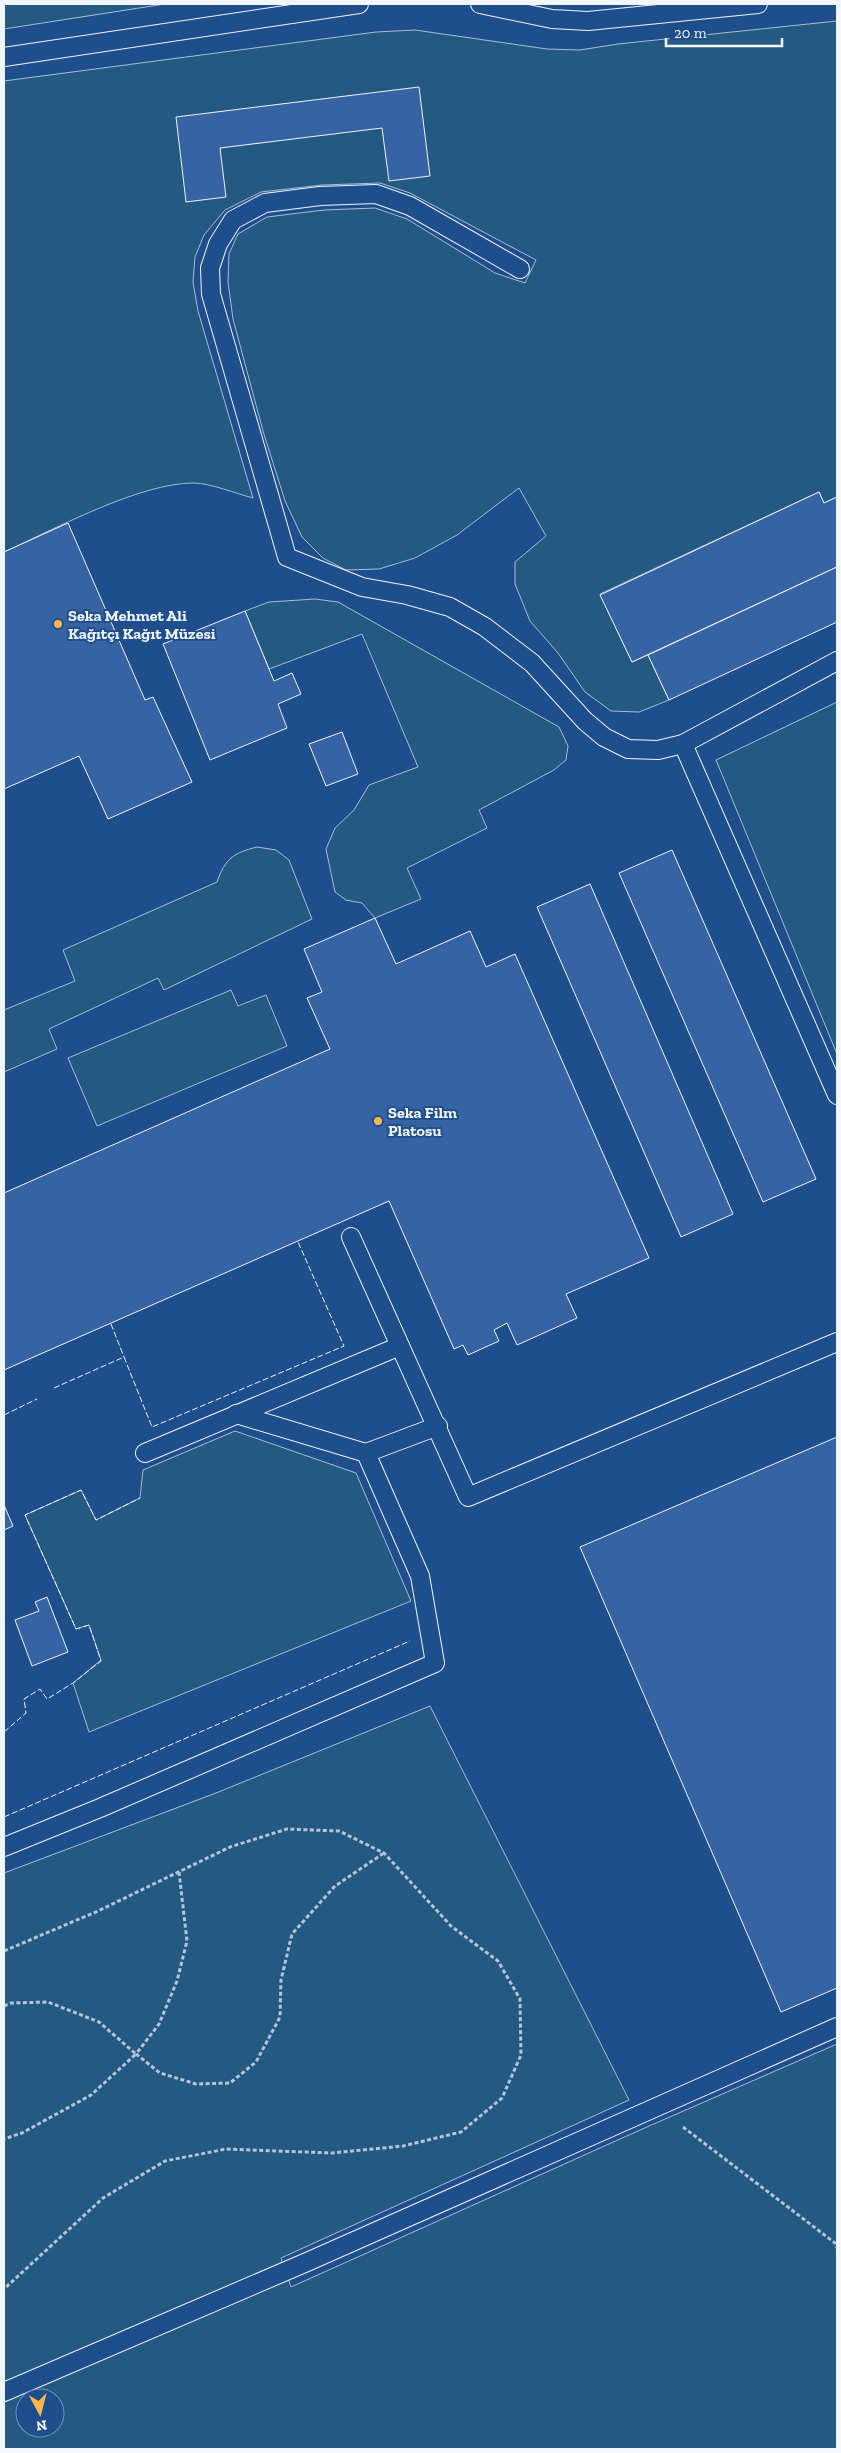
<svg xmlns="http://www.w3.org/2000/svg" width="841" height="2453" font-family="'Zilla Slab',serif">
  <rect width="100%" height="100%" fill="#1f4e8c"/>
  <!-- green -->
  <g fill="#245a82" stroke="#a8bbd7" fill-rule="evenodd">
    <path d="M4 4H165L4 29Z"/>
    <path d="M837 21V497L824 503 819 492 600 594 632 662 648 655 669 700 639 712 611 711 585 692 558 653 530 621 515 584V562L546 536 519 488 457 535 415 558 379 569 346 570 323 558 302 537 285 501 263 431 233 319 228 282 229 254 238 234 267 217 324 210 375 208 407 219 495 273 525 283 536 260 410 193 380 183 322 185 261 192 225 210 204 235 195 257 193 282 198 311 253 498C237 494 210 483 194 483 139 483 55 529 4 552V81L376 32 415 30 547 49 580 50 618 44Z"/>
    <path d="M315 599 338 602 559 727 568 746 566 760 554 770 479 810 487 828 407 868 421 899 375 918 362 903 346 900 335 892 326 849 335 828 354 810 369 785 418 767 362 634 269 669 245 611 269 602Z"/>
    <path d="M837 702V1054L716 760Z"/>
    <path d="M257 847 276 850 289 860 312 919 164 990 158 978 49 1029 57 1049 4 1072V1010L75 981 63 950 217 882C225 859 233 853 257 847Z"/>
    <path d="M231 990 238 1006 266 995 287 1046 97 1126 68 1058Z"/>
    <path d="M235 1431 356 1473 411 1601 89 1732 73 1683 101 1660 89 1625 76 1629 25 1515 81 1490 96 1520 140 1498 143 1470Z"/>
    <path d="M430 1706 629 2100 281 2258 291 2287 640 2130 837 2044V2449H4V1873L216 1793ZM25 2398H55V2428H25Z"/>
  </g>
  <!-- building -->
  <g fill="#3563a3" stroke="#f2f6ff">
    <path d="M419 87 430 176 389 181 382 128 220 148 226 197 186 202 176 117Z"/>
    <path d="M819 492 824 503 837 497V567L632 662 600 595Z"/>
    <path d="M68 523 145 700 153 697 192 782 108 819 79 756 4 789V552Z"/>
    <path d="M837 567V622L669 700 648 655Z"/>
    <path d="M245 611 274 681 292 673 301 694 278 704 287 728 210 760 163 644Z"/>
    <path d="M342 732 358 774 326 786 309 744Z"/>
    <path d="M672 850 816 1179 763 1202 619 873Z"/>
    <path d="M590 884 733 1214 681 1237 537 907Z"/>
    <path d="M375 918 396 964 470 931 486 967 515 954 649 1258 566 1294 577 1318 517 1345 507 1323 494 1330 499 1341 468 1355 463 1345 454 1349 389 1201 4 1370V1193L330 1049 307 998 322 992 304 949Z"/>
    <path d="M837 1437V1988L781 2012 580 1547Z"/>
    <path d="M4 1505 13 1526 4 1530Z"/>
    <path d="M47 1597 68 1652 32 1666 15 1620 39 1611 35 1602Z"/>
  </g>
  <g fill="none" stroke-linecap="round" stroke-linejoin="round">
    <defs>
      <g id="lane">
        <path d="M480 4 552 19 588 21 758 4"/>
        <path d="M4 57 359 4"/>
        <path d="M520 269 410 206 376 194 320 196 265 203 233 220 218 244 210 268 211 294 287 557 362 587 407 595 450 607 485 627 532 663 585 721 604 737 628 749 658 750 683 744 837 661"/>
        <path d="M683 744 837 1095"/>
        <path d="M351 1237 468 1497 837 1342"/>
        <path d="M236 1414 366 1453 438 1426"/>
        <path d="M145 1453 400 1346"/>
        <path d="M4 1847 100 1808 435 1663 420 1576 366 1453"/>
        <path d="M4 2392 307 2262 837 2027"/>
      </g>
    </defs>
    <!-- lane casing -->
    <use href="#lane" stroke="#f2f6ff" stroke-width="20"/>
    <!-- path -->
    <g stroke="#b3c4dc" stroke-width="3" stroke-dasharray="4 2.5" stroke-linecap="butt">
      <path d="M179 1872 187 1941 177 1981 159 2024 136 2054 160 2073 196 2084 230 2083 256 2062 280 2017 281 1980 292 1934 335 1886 384 1853"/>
      <path d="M4 1951 98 1911 230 1847 287 1829 339 1831 384 1853 451 1926 498 1961 520 1999 521 2055 502 2098 461 2132 403 2146 332 2153 226 2149 165 2161 103 2198 4 2289"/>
      <path d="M4 2006 11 2003 48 2002 99 2022 136 2054 91 2095 22 2133 4 2139"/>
      <path d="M683 2127 835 2243 837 2248"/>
    </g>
    <!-- lane -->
    <use href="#lane" stroke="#1f4e8c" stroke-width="18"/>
    <!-- fence -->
    <g stroke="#f2f6ff" stroke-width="1" stroke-dasharray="6 2.5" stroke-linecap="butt">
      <path d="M111 1324 124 1357"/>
      <path d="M54 1388 124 1357 152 1427 344 1346 298 1242"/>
      <path d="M4 1415 37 1399"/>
      <path d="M4 1732 26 1713 24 1699 40 1689 47 1699 73 1683 101 1661 89 1625 76 1629 25 1515 81 1490 96 1520 140 1498"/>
      <path d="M4 1817 410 1641"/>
    </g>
  </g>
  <!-- markers -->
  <g fill="#ffb74d" stroke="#1f4e8c" stroke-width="2">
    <circle cx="58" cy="624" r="5"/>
    <circle cx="378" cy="1121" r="5"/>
  </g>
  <g text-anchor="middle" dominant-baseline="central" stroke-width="4" stroke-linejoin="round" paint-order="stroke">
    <!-- poi labels -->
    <g font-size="16" font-weight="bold" fill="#f2f6ff" stroke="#1f4e8c" text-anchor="start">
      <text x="68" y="615">Seka Mehmet Ali<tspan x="68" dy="18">Kağıtçı Kağıt Müzesi</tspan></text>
      <text x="388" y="1112">Seka Film<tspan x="388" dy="18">Platosu</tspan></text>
    </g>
  </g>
  <!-- border -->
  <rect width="841" height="2453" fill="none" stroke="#f2f6ff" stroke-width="10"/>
  <!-- north arrow -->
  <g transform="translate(40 2413) rotate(173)"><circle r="24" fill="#1f4e8c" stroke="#7391ba"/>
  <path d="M0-4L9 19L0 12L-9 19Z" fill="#ffb74d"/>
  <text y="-8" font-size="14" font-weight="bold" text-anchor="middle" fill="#f2f6ff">N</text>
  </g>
  <!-- scale -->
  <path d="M666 38v8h116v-8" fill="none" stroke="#f2f6ff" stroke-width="2.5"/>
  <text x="674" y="38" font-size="15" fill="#f2f6ff" stroke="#1f4e8c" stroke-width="4" paint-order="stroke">20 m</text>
</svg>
